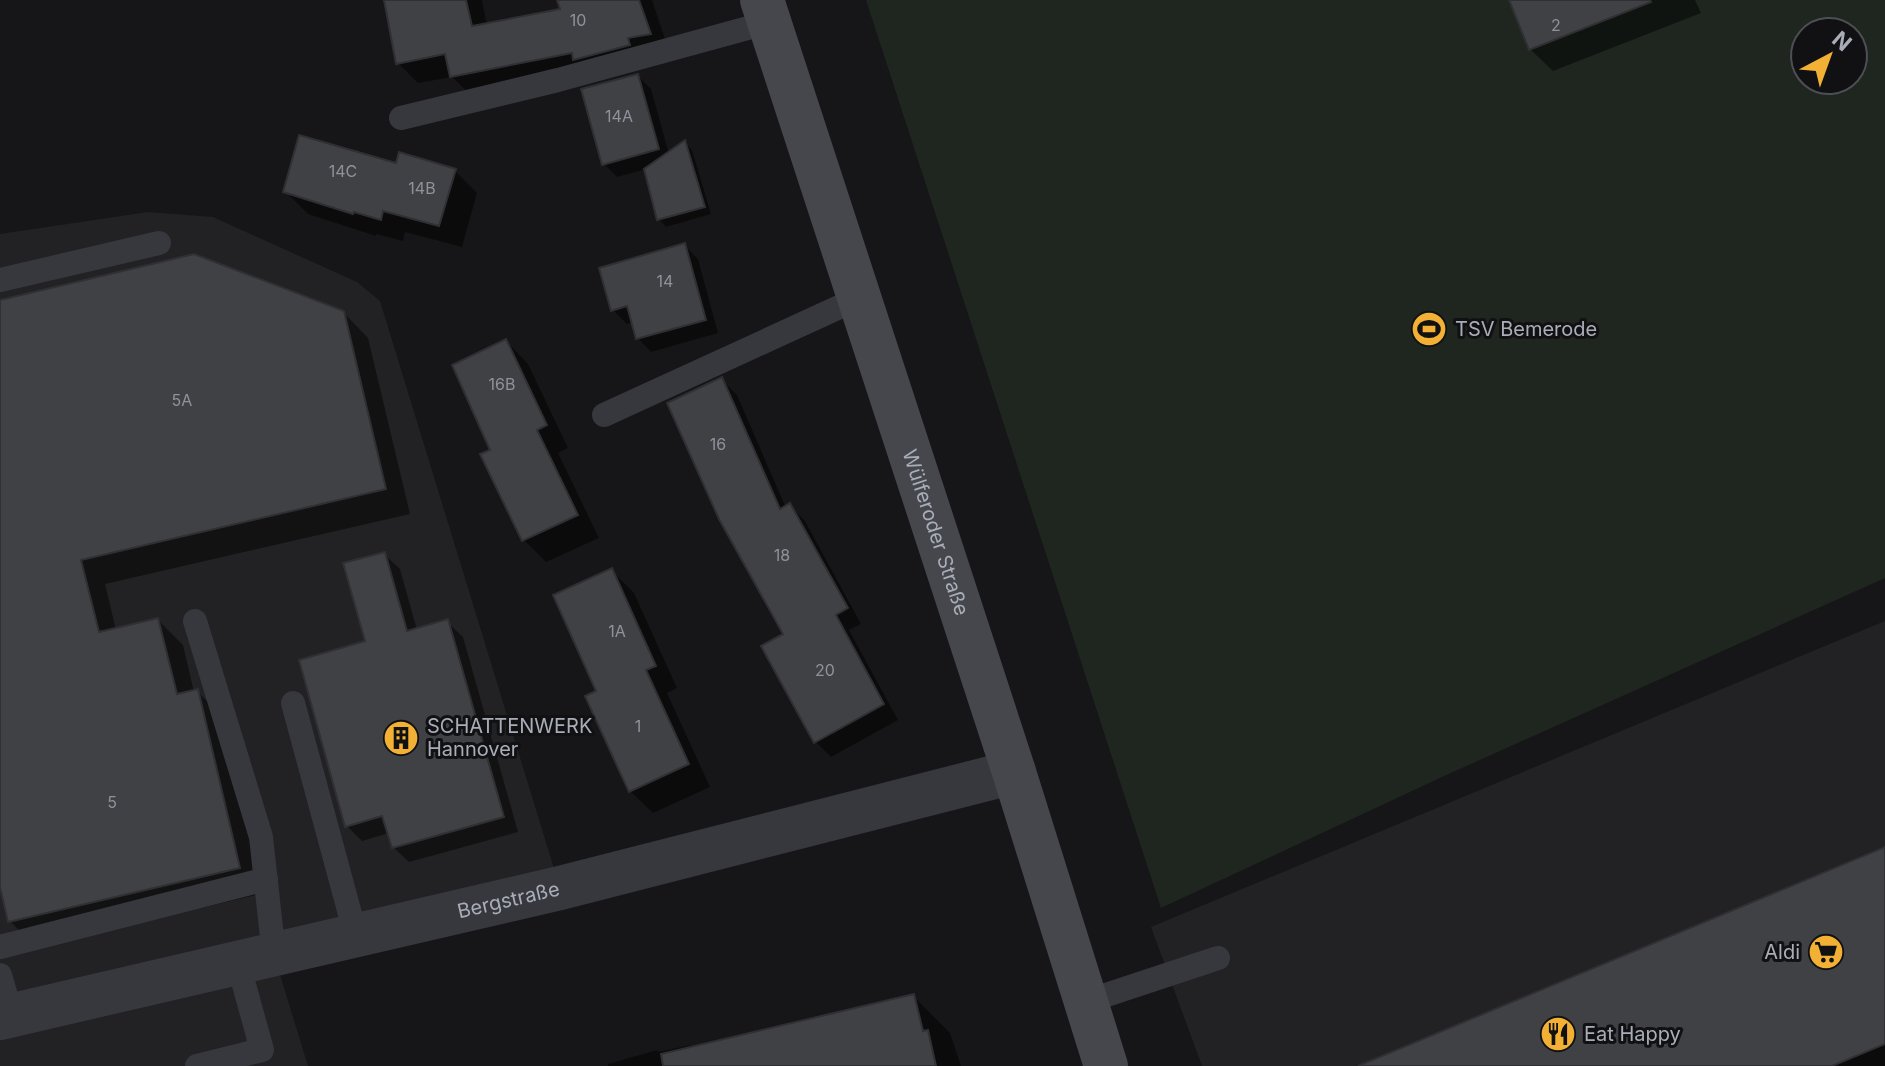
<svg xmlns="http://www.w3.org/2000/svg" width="1885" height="1066" font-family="Inter,sans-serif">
  <rect width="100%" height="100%" fill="#161618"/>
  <!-- built -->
  <g fill="#222225">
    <path d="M148 212 213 217 357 282 380 301 560 888 274 955 308 1066H0V234Z"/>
    <path d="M1885 621V1044L1832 1066H1202L1151 927Z"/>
  </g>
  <!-- park -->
  <path fill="#1e261f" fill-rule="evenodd" d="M866 0H1885V578L1442 777 1161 908ZM1805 32H1853V80H1805Z"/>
  <!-- shadow -->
  <g fill="#0007">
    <path d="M409 0H482L487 26 563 11 560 0H652L670 54 472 96 452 77 418 83 398 63Z"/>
    <path d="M1511 0H1695L1701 13 1553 71 1530 49Z"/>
    <path d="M638 76 651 89 669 154 685 143 692 150 711 214 666 227 659 219 646 169 617 177 604 164Z"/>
    <path d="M397 166 455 171 477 193 462 247 405 232 403 241 376 234V236L308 214 285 191Z"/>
    <path d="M684 245 698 259 718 333 651 352 638 338 633 322 627 324 613 310Z"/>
    <path d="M0 302 343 312 368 338 410 514 105 584 116 630 158 620 183 645 194 692 197 691 222 716 264 893 35 947 10 921 0 879Z"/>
    <path d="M506 341 528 364 568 448 558 453 599 538 546 562 524 540 493 451Z"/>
    <path d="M722 380 737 395 786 508 790 506 805 521 861 624 849 630 898 720 831 757 816 742 785 635Z"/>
    <path d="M384 554 400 569 417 630 447 622 463 637 518 832 409 862 393 847 389 833 362 841 347 826 367 643Z"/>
    <path d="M612 571 634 593 677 688 667 693 710 787 653 813 630 791 599 692Z"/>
    <path d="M1885 849V1066H1362Z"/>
    <path d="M913 996 950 1033 961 1066H608V1064L657 1050 658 1052 691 1045 694 1048Z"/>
  </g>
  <!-- building -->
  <g fill="#404145" stroke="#303034" stroke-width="2">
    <path d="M384 0H466L472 26 560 9 557 0H639L651 34 628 38 630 45 573 60 572 53 450 77 445 54 396 64Z"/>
    <path d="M1509 0H1650L1651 2 1529 50Z"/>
    <path d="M638 74 659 149 602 165 581 89Z"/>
    <path d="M299 135 396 163 399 152 456 169 439 226 383 211 381 220 354 212 353 214 283 192Z"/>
    <path d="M685 140 705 207 657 220 644 169Z"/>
    <path d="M685 243 706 320 636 339 627 306 611 311 599 268Z"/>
    <path d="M194 254 344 311 386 489 81 560 99 632 158 618 177 694 198 689 240 868 8 922 0 887V300Z"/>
    <path d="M506 339 547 425 537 430 578 515 522 541 480 454 490 450 452 365Z"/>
    <path d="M722 377 780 509 790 503 848 608 836 615 884 704 814 743 761 646 783 634 719 519 667 403Z"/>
    <path d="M385 552 407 631 448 619 504 817 392 848 382 816 345 827 299 660 365 641 343 563Z"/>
    <path d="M612 568 656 666 646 670 689 764 629 792 585 696 596 691 553 595Z"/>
    <path d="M1885 847V1044L1832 1066H1358Z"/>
    <path d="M914 994 923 1031 928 1030 936 1066H663L661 1054Z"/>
  </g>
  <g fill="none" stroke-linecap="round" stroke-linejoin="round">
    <!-- lane -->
    <g stroke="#37383d" stroke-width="24">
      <path d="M401 118 558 80 770 22"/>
      <path d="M0 280 159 243"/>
      <path d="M604 415 859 298"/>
      <path d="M195 621 261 837 274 955"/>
      <path d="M293 703 356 936"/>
      <path d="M0 947 266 879"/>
      <path d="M0 975 12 1016"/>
      <path d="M1085 1002 1218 958"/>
      <path d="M197 1066 262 1050 238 963"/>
    </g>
    <!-- street -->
    <path stroke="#37383d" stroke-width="44" id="s1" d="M0 1018 560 888 1014 772"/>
    <!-- secondary -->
    <path stroke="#45474d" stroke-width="44" id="s2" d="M762 0 1014 772 1106 1066"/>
  </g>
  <!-- icons -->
  <defs>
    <symbol id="stadium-disc" viewBox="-11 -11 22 22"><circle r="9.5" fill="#f2b134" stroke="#111113"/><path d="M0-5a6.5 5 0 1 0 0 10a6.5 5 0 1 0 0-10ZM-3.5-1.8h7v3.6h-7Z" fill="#111"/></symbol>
    <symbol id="building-disc" viewBox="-11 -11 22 22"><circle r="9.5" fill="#f2b134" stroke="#111113"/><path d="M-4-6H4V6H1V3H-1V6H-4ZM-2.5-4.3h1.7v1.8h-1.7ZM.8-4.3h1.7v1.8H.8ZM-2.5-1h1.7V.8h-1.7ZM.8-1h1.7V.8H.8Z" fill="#111"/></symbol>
    <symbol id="supermarket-disc" viewBox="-11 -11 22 22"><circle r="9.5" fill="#f2b134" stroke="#111113"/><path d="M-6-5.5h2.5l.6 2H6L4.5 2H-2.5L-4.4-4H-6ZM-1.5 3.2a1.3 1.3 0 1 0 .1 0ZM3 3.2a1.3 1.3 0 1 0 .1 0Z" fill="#111"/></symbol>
    <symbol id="restaurant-disc" viewBox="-11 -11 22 22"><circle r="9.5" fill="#f2b134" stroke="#111113"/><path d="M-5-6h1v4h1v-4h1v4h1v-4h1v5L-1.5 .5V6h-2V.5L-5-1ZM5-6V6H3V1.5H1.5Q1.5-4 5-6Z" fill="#111"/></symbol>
  </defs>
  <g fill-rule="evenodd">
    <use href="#stadium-disc" x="1409" y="309" width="40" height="40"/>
    <use href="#building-disc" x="381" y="718" width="40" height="40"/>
    <use href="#supermarket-disc" x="1806" y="932" width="40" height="40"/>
    <use href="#restaurant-disc" x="1538" y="1014" width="40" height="40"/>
  </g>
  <g text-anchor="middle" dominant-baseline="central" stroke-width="6" stroke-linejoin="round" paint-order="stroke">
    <!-- number labels -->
    <g font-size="16" fill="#8e929b">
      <text x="578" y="20">10</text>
      <text x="1556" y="25">2</text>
      <text x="619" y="116">14A</text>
      <text x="343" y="171">14C</text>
      <text x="422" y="188">14B</text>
      <text x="665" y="281">14</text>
      <text x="502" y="384">16B</text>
      <text x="182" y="400">5A</text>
      <text x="718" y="444">16</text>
      <text x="782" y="555">18</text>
      <text x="617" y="631">1A</text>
      <text x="825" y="670">20</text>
      <text x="638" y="726">1</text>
      <text x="112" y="802">5</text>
    </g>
    <!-- poi labels -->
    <g font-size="20" fill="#a8adb8" stroke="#111113" text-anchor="start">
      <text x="1455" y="329">TSV Bemerode</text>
      <text x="427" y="726">SCHATTENWERK<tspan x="427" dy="23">Hannover</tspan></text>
      <text x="1800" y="952" text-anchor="end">Aldi</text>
      <text x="1584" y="1034">Eat Happy</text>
    </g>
    <!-- street labels -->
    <g font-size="20" fill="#a8adb8" stroke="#111113">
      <text stroke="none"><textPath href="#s2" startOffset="560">Wülferoder Straße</textPath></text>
      <text stroke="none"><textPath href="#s1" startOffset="522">Bergstraße</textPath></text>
    </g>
  </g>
  <!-- north arrow -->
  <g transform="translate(1829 56) rotate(41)"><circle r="38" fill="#111113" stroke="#4d4f55" stroke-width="2"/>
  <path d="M0-6L14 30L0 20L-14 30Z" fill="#f2b134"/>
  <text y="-12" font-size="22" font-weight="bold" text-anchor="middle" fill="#a8adb8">N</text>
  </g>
</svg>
